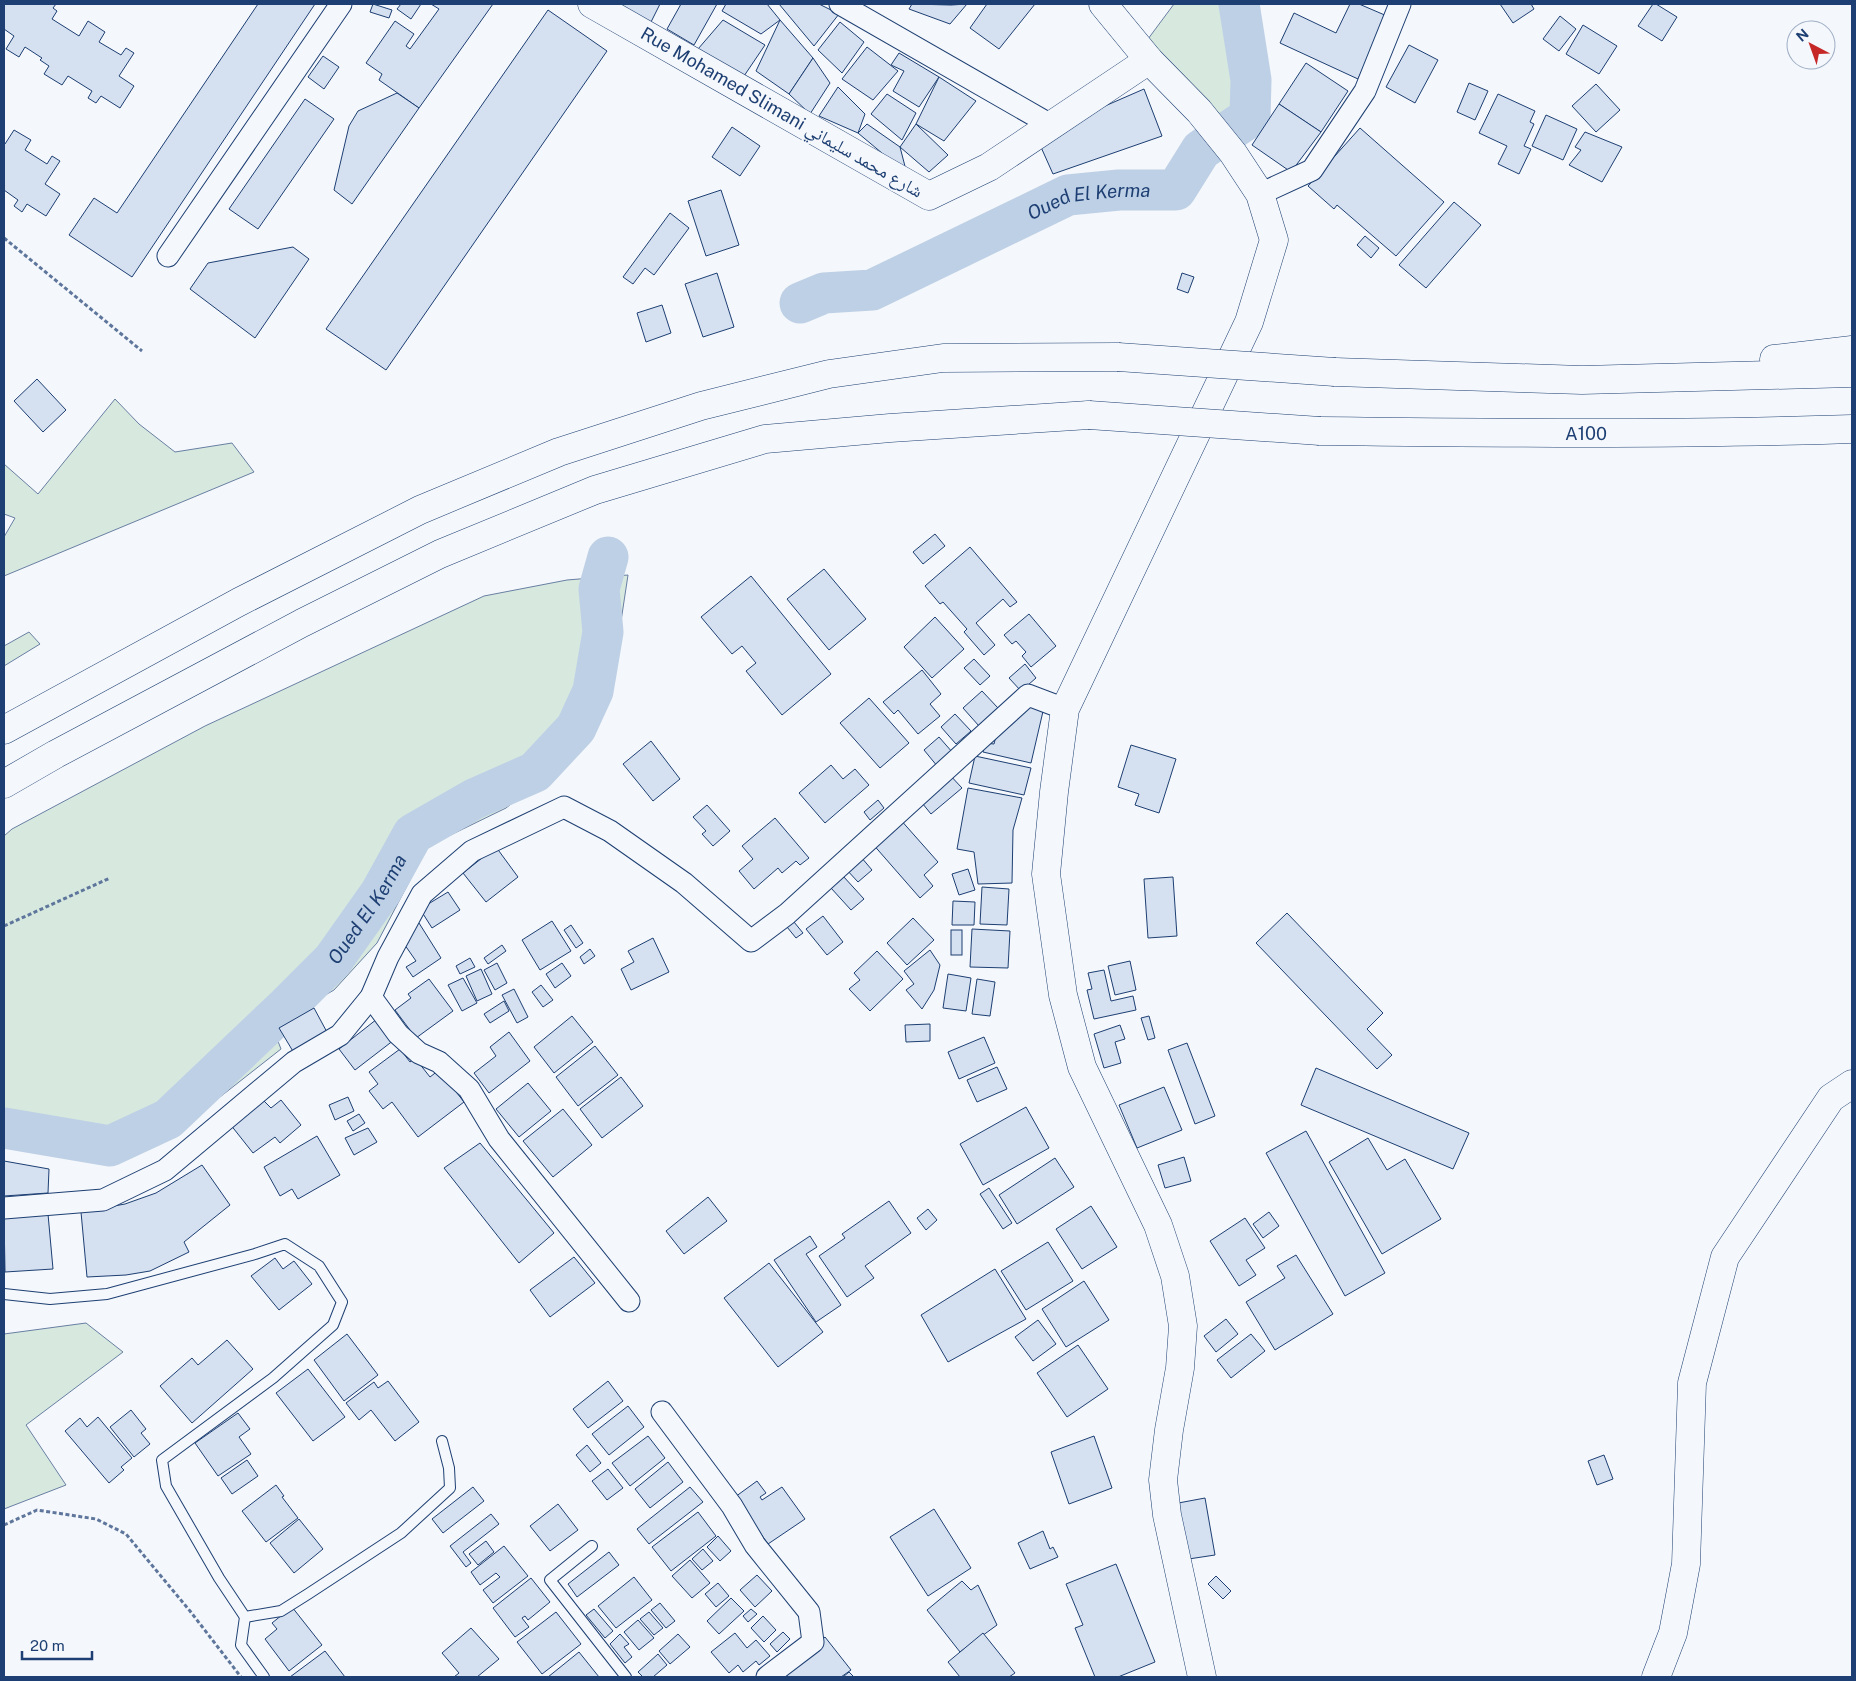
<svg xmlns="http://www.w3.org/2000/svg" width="1856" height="1681" font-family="'Public Sans','Noto Naskh Arabic',sans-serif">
  <rect width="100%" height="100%" fill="#f4f7fb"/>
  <!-- green -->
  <g fill="#d7e8df" stroke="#687fa3">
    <path d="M1174 4H1229L1225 19 1241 73 1239 110 1229 124 1184 78 1148 39Z"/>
    <path d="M115 399 139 424 175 452 232 443 254 472 4 576V537L15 518 4 514V464L38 494Z"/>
    <path d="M628 575 613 674 566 761 506 808 428 846 377 943 334 990 272 1026 281 1049 178 1130 111 1160 28 1149 4 1147V836L12 829 205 726 484 596 567 580Z"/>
    <path d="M29 632 40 644 4 666V646Z"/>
    <path d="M86 1323 123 1352 26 1425 66 1485 4 1509V1334Z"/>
  </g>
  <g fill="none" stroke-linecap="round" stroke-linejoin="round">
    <!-- river -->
    <g stroke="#bed0e5" stroke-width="41">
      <path id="s1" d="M800 303 824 293 872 290 1068 195 1119 190H1176L1201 150 1250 117 1251 80 1239 4"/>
      <path id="s2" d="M4 1128 110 1146 168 1119 287 1006 333 960 381 892 413 834 474 799 535 772 576 728 593 691 603 632 599 589 608 557"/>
    </g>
  </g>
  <!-- building -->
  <g fill="#d5e0f0" stroke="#1d3f73">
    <path d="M4 4H56L53 8 57 11 52 19 79 36 88 21 105 32 99 42 121 55 126 48 134 53 119 76 134 86 120 108 101 96 96 103 88 98 92 91 68 76 62 85 44 74 49 66 40 60 42 58 25 47 19 57 6 49 14 36 4 29Z"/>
    <path d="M258 4H315L132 277 69 235 94 198 117 213Z"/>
    <path d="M373 4 392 10 389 18 370 12Z"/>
    <path d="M401 4H421L411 19 397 9Z"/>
    <path d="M431 4H493L419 108 379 80 382 74 366 63 395 21 414 34 406 46 410 49 439 9Z"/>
    <path d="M616 4H660L651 22Z"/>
    <path d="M681 4H717L694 45 667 29Z"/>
    <path d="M726 4H767L780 20 761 34 722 11Z"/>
    <path d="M779 4H819L839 14 814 46Z"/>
    <path d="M912 4 951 5 967 4 950 24 909 9Z"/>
    <path d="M987 4H1035L999 49 970 28Z"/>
    <path d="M1350 4H1359L1387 16 1358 79 1280 43 1294 13 1336 33Z"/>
    <path d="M1500 4H1531L1534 9 1513 23Z"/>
    <path d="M1653 4H1656L1677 17 1662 41 1638 26Z"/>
    <path d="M548 10 607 51 386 370 326 329Z"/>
    <path d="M1560 16 1576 29 1559 51 1543 39Z"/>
    <path d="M723 20 765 45 744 76 698 49Z"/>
    <path d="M780 20 813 58 789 94 756 71Z"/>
    <path d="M840 22 864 42 842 73 818 50Z"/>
    <path d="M1583 25 1617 46 1599 74 1566 54Z"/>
    <path d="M1409 45 1438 60 1415 103 1386 87Z"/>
    <path d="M867 47 898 71 873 100 842 79Z"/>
    <path d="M899 53 939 77 919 107 893 91 904 71 891 65Z"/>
    <path d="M323 56 339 67 324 89 308 77Z"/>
    <path d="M813 58 830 83 810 114 789 94Z"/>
    <path d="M1306 63 1348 91 1321 132 1279 104Z"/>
    <path d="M939 77 976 101 944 141 916 124Z"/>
    <path d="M1469 83 1488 91 1475 120 1457 112Z"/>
    <path d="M1596 84 1620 110 1596 132 1572 106Z"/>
    <path d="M838 87 865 114 858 133 819 116Z"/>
    <path d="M1144 89 1162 136 1053 174 1036 136Z"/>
    <path d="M397 93 419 108 352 204 334 190 349 126 358 111Z"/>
    <path d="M887 94 916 113 902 140 871 114Z"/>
    <path d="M1498 94 1535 111 1530 122 1534 124 1524 146 1531 149 1519 174 1498 164 1507 146 1479 133Z"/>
    <path d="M305 99 334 119 258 229 229 209Z"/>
    <path d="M1279 104 1321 132 1291 172 1252 145Z"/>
    <path d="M1546 115 1577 129 1563 160 1532 146Z"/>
    <path d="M867 124 900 147 907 174 858 133Z"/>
    <path d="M916 124 948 155 929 172 900 147Z"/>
    <path d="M732 127 760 146 740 176 712 157Z"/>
    <path d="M1360 128 1444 202 1396 256 1337 205 1334 209 1308 186Z"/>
    <path d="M14 130 31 140 25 150 47 164 52 156 60 161 45 184 60 194 46 216 27 204 22 212 14 206 18 200 4 190V143L5 144Z"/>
    <path d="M1585 132 1622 147 1602 182 1569 165 1581 150 1575 147Z"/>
    <path d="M721 190 739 245 706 256 688 201Z"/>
    <path d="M1454 202 1481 225 1426 288 1399 265Z"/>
    <path d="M670 213 689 228 654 275 645 268 633 284 623 277Z"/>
    <path d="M1365 236 1379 248 1371 258 1357 245Z"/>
    <path d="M293 247 309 259 255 338 190 289 208 263Z"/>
    <path d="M717 273 734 327 703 337 685 284Z"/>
    <path d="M1182 273 1194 277 1188 293 1177 289Z"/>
    <path d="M662 305 671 333 646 342 637 313Z"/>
    <path d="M37 379 66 410 43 432 14 401Z"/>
    <path d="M935 534 945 546 923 564 913 552Z"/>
    <path d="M970 547 1017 602 1010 607 1003 599 976 623 995 645 984 655 964 632 967 629 943 602 940 604 925 586Z"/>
    <path d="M824 569 866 619 829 650 787 599Z"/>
    <path d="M751 576 831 674 782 715 746 671 756 663 742 646 732 654 701 617Z"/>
    <path d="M1029 614 1056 646 1031 667 1022 656 1026 652 1016 641 1012 644 1004 635Z"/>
    <path d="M935 617 964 649 932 678 904 647Z"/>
    <path d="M974 659 990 676 980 685 964 668Z"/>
    <path d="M1025 664 1036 678 1021 691 1009 678Z"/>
    <path d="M922 670 941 694 930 704 940 716 918 734 898 710 894 714 883 702Z"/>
    <path d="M982 691 998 708 979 726 963 708Z"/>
    <path d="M869 698 909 743 880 768 840 723Z"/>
    <path d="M1026 702 1044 707 1031 763 983 752 985 743 994 744 997 732Z"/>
    <path d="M955 714 971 731 956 744 941 727Z"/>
    <path d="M939 737 953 753 938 767 924 750Z"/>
    <path d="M651 741 680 779 653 801 623 764Z"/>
    <path d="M1131 745 1176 759 1159 813 1135 805 1139 794 1118 787Z"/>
    <path d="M975 756 1031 768 1024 795 969 783Z"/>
    <path d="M831 765 843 779 855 769 869 785 825 823 799 793Z"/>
    <path d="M948 773 962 788 931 814 918 798Z"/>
    <path d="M968 788 1022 798 1013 830 1012 883 978 884 974 852 957 849Z"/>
    <path d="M878 800 884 808 870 820 864 812Z"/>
    <path d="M707 805 730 831 713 846 702 834 706 831 693 817Z"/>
    <path d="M775 818 809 858 800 865 796 861 782 873 778 868 754 889 739 871 753 859 742 846Z"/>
    <path d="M899 818 938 862 924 875 933 886 920 898 871 842Z"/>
    <path d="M496 847 518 877 486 902 463 873Z"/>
    <path d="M861 857 872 870 858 882 846 869Z"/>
    <path d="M968 869 975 890 959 895 952 874Z"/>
    <path d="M843 876 864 899 851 910 831 888Z"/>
    <path d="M1173 877 1177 936 1148 938 1144 879Z"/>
    <path d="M982 887 1009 889 1007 925 980 924Z"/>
    <path d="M448 892 460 910 432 928 420 909Z"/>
    <path d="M953 901 975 902 974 925H952Z"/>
    <path d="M1287 913 1383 1013 1367 1029 1392 1055 1377 1069 1256 943Z"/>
    <path d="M823 916 843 942 827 955 806 929Z"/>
    <path d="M913 918 934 940 907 965 887 943Z"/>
    <path d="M552 921 571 951 540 970 522 940Z"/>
    <path d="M794 922 803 933 796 938 787 927Z"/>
    <path d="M419 923 441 958 413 977 406 967 416 961 402 941 411 929Z"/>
    <path d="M571 925 583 943 576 948 564 930Z"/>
    <path d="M972 929 1010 931 1008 968 970 967Z"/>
    <rect x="951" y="930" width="11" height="25"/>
    <path d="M653 938 669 972 631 990 621 969 634 962 628 951Z"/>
    <path d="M502 945 506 951 488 964 484 958Z"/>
    <path d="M590 949 595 956 584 964 580 957Z"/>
    <path d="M930 950 940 965 934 990 922 1009 906 990 914 984 904 971Z"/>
    <path d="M877 951 903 979 870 1011 849 989 860 980 854 973Z"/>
    <path d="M470 958 475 967 460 974 456 966Z"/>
    <path d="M1130 961 1136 990 1115 995 1108 966Z"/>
    <path d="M497 963 507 983 495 990 484 970Z"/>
    <path d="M562 963 571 976 555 988 546 974Z"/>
    <path d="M481 969 492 994 477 1001 466 976Z"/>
    <path d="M1104 970 1111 1001 1133 996 1136 1010 1094 1019 1087 990 1092 989 1088 973Z"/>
    <path d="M948 974 971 978 966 1011 943 1008Z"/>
    <path d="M463 978 477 1003 462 1011 448 985Z"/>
    <path d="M429 979 453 1011 416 1038 395 1010 411 998 408 994Z"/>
    <path d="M977 979 995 982 990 1016 972 1014Z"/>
    <path d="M541 985 553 1000 543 1007 532 992Z"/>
    <path d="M514 989 528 1017 517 1023 502 995Z"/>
    <path d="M504 1001 509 1011 490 1023 484 1014Z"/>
    <path d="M314 1008 328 1034 294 1053 279 1028Z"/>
    <path d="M572 1016 593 1042 554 1073 534 1047Z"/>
    <path d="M1149 1016 1155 1038 1148 1040 1141 1018Z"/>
    <path d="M377 1019 394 1040 355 1070 339 1049Z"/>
    <path d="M930 1024V1041L906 1042 905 1025Z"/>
    <path d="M1120 1025 1125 1039 1115 1042 1121 1063 1104 1068 1094 1034Z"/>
    <path d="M509 1032 530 1061 489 1093 474 1073 496 1056 490 1047Z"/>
    <path d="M984 1037 995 1063 959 1079 948 1052Z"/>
    <path d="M1187 1043 1215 1116 1195 1124 1168 1050Z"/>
    <path d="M595 1046 618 1075 578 1106 556 1077Z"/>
    <path d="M400 1049 410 1062 415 1058 430 1077 439 1070 464 1102 418 1137 392 1102 383 1109 369 1091 378 1084 369 1072Z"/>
    <path d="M997 1067 1007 1089 977 1102 967 1080Z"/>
    <path d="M1316 1068 1469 1133 1453 1169 1301 1105Z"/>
    <path d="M621 1077 643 1106 602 1138 580 1109Z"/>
    <path d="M528 1083 551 1111 519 1137 496 1109Z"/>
    <path d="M1164 1087 1182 1130 1137 1148 1119 1105Z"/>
    <path d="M348 1097 354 1111 335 1120 329 1105Z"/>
    <path d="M262 1099 271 1108 281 1100 301 1125 280 1143 275 1137 253 1153 230 1124Z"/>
    <path d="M1026 1107 1049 1148 983 1185 960 1144Z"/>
    <path d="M563 1109 592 1145 553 1177 523 1141Z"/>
    <path d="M359 1114 365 1123 353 1131 347 1121Z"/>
    <path d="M368 1128 377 1142 354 1155 345 1138Z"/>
    <path d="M1306 1131 1385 1273 1345 1296 1266 1153Z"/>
    <path d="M317 1136 340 1175 298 1199 292 1189 280 1196 264 1167Z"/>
    <path d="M1368 1138 1387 1170 1405 1159 1441 1219 1382 1254 1329 1162Z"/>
    <path d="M480 1143 554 1233 519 1263 444 1168Z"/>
    <path d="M1184 1157 1191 1181 1165 1188 1158 1165Z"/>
    <path d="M1055 1158 1074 1187 1017 1224 999 1195Z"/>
    <path d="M4 1161 49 1169 48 1193 4 1196Z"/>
    <path d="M202 1165 230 1205 184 1242 189 1252 150 1271 126 1275 87 1277 81 1212 125 1204 156 1193Z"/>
    <path d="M989 1188 1012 1223 1003 1229 980 1194Z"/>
    <path d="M708 1197 727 1221 684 1254 666 1231Z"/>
    <path d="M889 1201 911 1233 865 1266 874 1278 847 1297 819 1256 845 1238 842 1234Z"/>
    <path d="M1091 1206 1117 1247 1082 1269 1056 1229Z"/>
    <path d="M928 1209 937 1220 926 1230 917 1218Z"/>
    <path d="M1269 1212 1279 1226 1263 1238 1253 1224Z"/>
    <path d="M48 1214 53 1269 5 1272 4 1217Z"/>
    <path d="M1245 1218 1265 1248 1246 1260 1256 1275 1239 1286 1210 1241Z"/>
    <path d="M810 1236 817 1247 806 1254 841 1305 816 1322 774 1260Z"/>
    <path d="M1048 1242 1073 1281 1026 1310 1001 1271Z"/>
    <path d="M1296 1255 1333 1314 1275 1350 1246 1302 1285 1278 1277 1266Z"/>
    <path d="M574 1257 595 1283 550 1317 530 1290Z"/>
    <path d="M275 1258 283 1269 294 1261 312 1284 279 1310 251 1276Z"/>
    <path d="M769 1263 823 1332 778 1367 724 1298Z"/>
    <path d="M995 1269 1026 1319 948 1362 921 1315Z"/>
    <path d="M1084 1281 1109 1320 1066 1347 1042 1309Z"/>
    <path d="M1226 1319 1238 1334 1216 1352 1204 1336Z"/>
    <path d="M1038 1320 1056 1344 1033 1361 1015 1337Z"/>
    <path d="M347 1334 378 1375 344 1401 314 1360Z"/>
    <path d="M1251 1334 1265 1351 1231 1378 1217 1360Z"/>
    <path d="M227 1340 253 1369 192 1423 160 1386 192 1358 198 1365Z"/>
    <path d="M1078 1345 1108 1389 1067 1417 1037 1373Z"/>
    <path d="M308 1369 345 1417 313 1441 276 1393Z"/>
    <path d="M388 1381 419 1422 395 1441 371 1410 359 1420 346 1403 374 1382 378 1388Z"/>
    <path d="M608 1381 623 1401 588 1428 573 1409Z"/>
    <path d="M628 1406 644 1427 609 1455 592 1434Z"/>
    <path d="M131 1410 146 1429 141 1433 150 1444 134 1457 110 1427Z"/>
    <path d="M238 1413 250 1429 239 1437 251 1454 218 1476 195 1443Z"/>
    <path d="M98 1417 132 1458 121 1467 124 1470 109 1483 65 1431 80 1418 87 1427Z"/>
    <path d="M648 1436 665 1458 630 1486 612 1463Z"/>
    <path d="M1094 1436 1112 1488 1069 1504 1051 1452Z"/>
    <path d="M587 1445 601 1463 590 1472 576 1455Z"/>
    <path d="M1604 1455 1613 1479 1597 1485 1588 1461Z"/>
    <path d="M247 1460 258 1476 232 1494 221 1478Z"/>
    <path d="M668 1462 683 1482 650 1508 635 1489Z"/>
    <path d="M608 1469 623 1488 607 1500 592 1481Z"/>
    <path d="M757 1481 766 1493 760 1497 762 1500 782 1487 805 1519 768 1544 735 1497Z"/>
    <path d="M276 1485 284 1496 282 1497 298 1518 266 1542 242 1511Z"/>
    <path d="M473 1487 484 1501 443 1533 432 1519Z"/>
    <path d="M690 1487 703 1502 649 1544 637 1529Z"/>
    <path d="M1205 1498 1215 1555 1182 1560 1173 1504Z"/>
    <path d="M558 1504 578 1530 550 1551 530 1526Z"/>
    <path d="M934 1509 971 1568 928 1596 890 1537Z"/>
    <path d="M698 1512 716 1536 671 1571 652 1547Z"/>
    <path d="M491 1514 499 1524 463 1552 471 1563 466 1567 450 1546Z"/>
    <path d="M299 1519 323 1549 294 1573 270 1543Z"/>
    <path d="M1043 1531 1050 1549 1053 1547 1058 1557 1030 1569 1018 1543Z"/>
    <path d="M718 1536 731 1551 720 1561 707 1547Z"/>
    <path d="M486 1541 494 1552 478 1565 469 1554Z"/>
    <path d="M504 1546 528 1576 493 1603 483 1590 500 1577 496 1573 480 1585 471 1572Z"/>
    <path d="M703 1549 713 1561 702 1570 692 1559Z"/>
    <path d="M609 1552 619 1565 577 1597 568 1584Z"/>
    <path d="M690 1560 710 1583 692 1598 672 1576Z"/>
    <path d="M1116 1564 1155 1662 1118 1677H1095L1075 1628 1083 1625 1066 1584Z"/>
    <path d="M757 1575 772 1591 755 1607 740 1590Z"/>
    <path d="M1216 1576 1231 1591 1223 1599 1208 1584Z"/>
    <path d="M634 1577 652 1600 616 1628 598 1606Z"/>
    <path d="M531 1578 550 1602 528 1620 525 1616 522 1618 529 1627 515 1637 493 1608Z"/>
    <path d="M962 1581 971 1590 978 1585 997 1625 960 1652 927 1610Z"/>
    <path d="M718 1583 729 1596 716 1607 705 1594Z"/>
    <path d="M731 1598 744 1611 719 1634 707 1621Z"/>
    <path d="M660 1603 675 1621 666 1628 651 1610Z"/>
    <path d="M292 1607 322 1645 289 1671 265 1639 277 1629 272 1623Z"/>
    <path d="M594 1609 613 1631 605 1638 586 1615Z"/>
    <path d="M751 1609 757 1614 748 1622 743 1616Z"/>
    <path d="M556 1612 581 1644 542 1674 517 1642Z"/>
    <path d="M649 1612 663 1628 654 1635 640 1619Z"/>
    <path d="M763 1616 776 1630 764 1642 751 1628Z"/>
    <path d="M638 1620 654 1638 639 1650 624 1632Z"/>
    <path d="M471 1628 499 1659 477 1677H454L459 1673 442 1653Z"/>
    <path d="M783 1632 790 1639 777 1652 770 1644Z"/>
    <path d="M735 1633 747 1648 756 1640 770 1656 759 1665 756 1661 743 1672 738 1665 729 1673 711 1652Z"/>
    <path d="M983 1633 1015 1673 1009 1677H960L948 1662Z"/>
    <path d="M620 1634 629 1644 624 1647 632 1657 625 1663 610 1644Z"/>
    <path d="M678 1634 690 1647 670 1664 659 1651Z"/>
    <path d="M825 1637 851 1670 841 1677H788L784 1673Z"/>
    <path d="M325 1651 345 1677H290Z"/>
    <path d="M579 1652 599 1677H548Z"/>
    <path d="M658 1654 667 1665 653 1677H643L638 1672Z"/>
    <path d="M849 1672 854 1677H843Z"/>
  </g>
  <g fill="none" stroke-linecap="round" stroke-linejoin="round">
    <defs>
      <g id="lane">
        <path d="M4 1294 50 1299 107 1294 255 1254 285 1244 319 1266 342 1302 333 1325 273 1378 162 1460 166 1486 219 1578 245 1617 281 1611 308 1594 401 1533 450 1488 449 1468 442 1441"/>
        <path d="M592 1546 550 1580 626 1677"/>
        <path d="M245 1617 241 1645 264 1677"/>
      </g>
      <g id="street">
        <path d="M840 4 1051 125"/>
        <path d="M1260 194 1312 170 1365 91 1400 4"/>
        <path d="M168 256 341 4"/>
        <path d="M371 997 398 1034 419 1053 439 1062 469 1089 499 1139 629 1301"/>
        <path d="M4 1208 103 1200 165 1170 294 1062 340 1035 371 997 388 957 422 894 472 851 564 807 610 831 684 883 751 941 787 914 1028 695 1065 709"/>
        <path d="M662 1412 732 1506 755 1545 809 1612 813 1642 767 1677"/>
      </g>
      <path id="secondary" d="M592 4 929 196 989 167 1149 60"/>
      <path id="primary" d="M1103 4 1149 60 1199 111 1233 153 1260 194 1274 240 1249 322 1065 709 1054 792 1046 874 1063 995 1082 1067 1158 1225 1175 1276 1183 1326 1180 1368 1169 1430 1163 1480 1167 1515 1202 1677"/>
      <g id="highway">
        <path d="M1774 359 1852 350"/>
        <path d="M1335 372 1582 380 1852 373"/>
        <path id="s3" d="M1320 431C1497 433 1675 435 1852 429"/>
        <path d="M4 730 239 602 420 510 559 452 701 406 829 374 943 358 1118 357"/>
        <path d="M4 784 56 754 302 623 440 554 595 490 765 439 890 428 1089 415"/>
        <path d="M1656 1677 1673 1633 1686 1564 1692 1383 1725 1257 1831 1098 1852 1084"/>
      </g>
    </defs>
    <!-- lane casing -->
    <use href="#lane" stroke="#1d3f73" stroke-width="12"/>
    <!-- street casing -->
    <use href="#street" stroke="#1d3f73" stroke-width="23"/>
    <!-- secondary casing -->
    <use href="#secondary" stroke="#1d3f73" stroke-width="29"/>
    <!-- primary casing -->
    <use href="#primary" stroke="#1d3f73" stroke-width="29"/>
    <!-- highway casing -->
    <use href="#highway" stroke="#1d3f73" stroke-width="29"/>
    <!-- path -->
    <g stroke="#5e769c" stroke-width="3" stroke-dasharray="4 2.5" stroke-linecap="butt">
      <path d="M4 238 142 351"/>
      <path d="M4 926 110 878"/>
      <path d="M4 1525 37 1510 96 1519 126 1534 190 1611 241 1677"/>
    </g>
    <!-- lane -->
    <use href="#lane" stroke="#f4f7fb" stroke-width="10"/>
    <!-- street -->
    <use href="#street" stroke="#f4f7fb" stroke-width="21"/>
    <!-- secondary -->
    <use href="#secondary" stroke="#f4f7fb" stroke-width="28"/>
    <!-- primary -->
    <use href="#primary" stroke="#f4f7fb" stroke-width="28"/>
    <!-- highway -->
    <use href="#highway" stroke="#f4f7fb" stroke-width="28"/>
    <defs>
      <g id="highway-bridge">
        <path d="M1118 357 1335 372"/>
        <path d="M1089 415 1320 431"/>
      </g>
    </defs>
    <!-- highway-bridge casing -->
    <use href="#highway-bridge" stroke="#1d3f73" stroke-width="29" stroke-linecap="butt"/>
    <!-- highway-bridge -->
    <use href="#highway-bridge" stroke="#f4f7fb" stroke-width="28"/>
  </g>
  <g text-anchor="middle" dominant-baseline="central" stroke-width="4" stroke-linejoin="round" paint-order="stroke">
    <!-- street labels -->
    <g font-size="18" fill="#1d3f73" stroke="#f4f7fb">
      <text transform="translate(782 112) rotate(30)">Rue Mohamed Slimani شارع محمد سليماني</text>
      <text stroke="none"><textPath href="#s3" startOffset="266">A100</textPath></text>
    </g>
    <!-- water labels -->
    <g font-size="19" font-style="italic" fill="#1d3f73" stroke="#f4f7fb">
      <text stroke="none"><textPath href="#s1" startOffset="311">Oued El Kerma</textPath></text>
      <text stroke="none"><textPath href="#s2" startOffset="462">Oued El Kerma</textPath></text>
    </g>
  </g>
  <!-- border -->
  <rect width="1856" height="1681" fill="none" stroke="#1d3f73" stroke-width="10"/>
  <!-- north arrow -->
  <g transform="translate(1811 45) rotate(319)"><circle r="24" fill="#f4f7fb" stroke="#9eadc5"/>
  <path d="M0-4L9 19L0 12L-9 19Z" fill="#c62828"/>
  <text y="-8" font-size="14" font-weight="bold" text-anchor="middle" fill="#1d3f73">N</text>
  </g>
  <!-- scale -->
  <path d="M22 1651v8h70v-8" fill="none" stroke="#1d3f73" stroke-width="2.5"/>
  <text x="30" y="1651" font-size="15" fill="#1d3f73" stroke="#f4f7fb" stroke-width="4" paint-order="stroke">20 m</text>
</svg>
